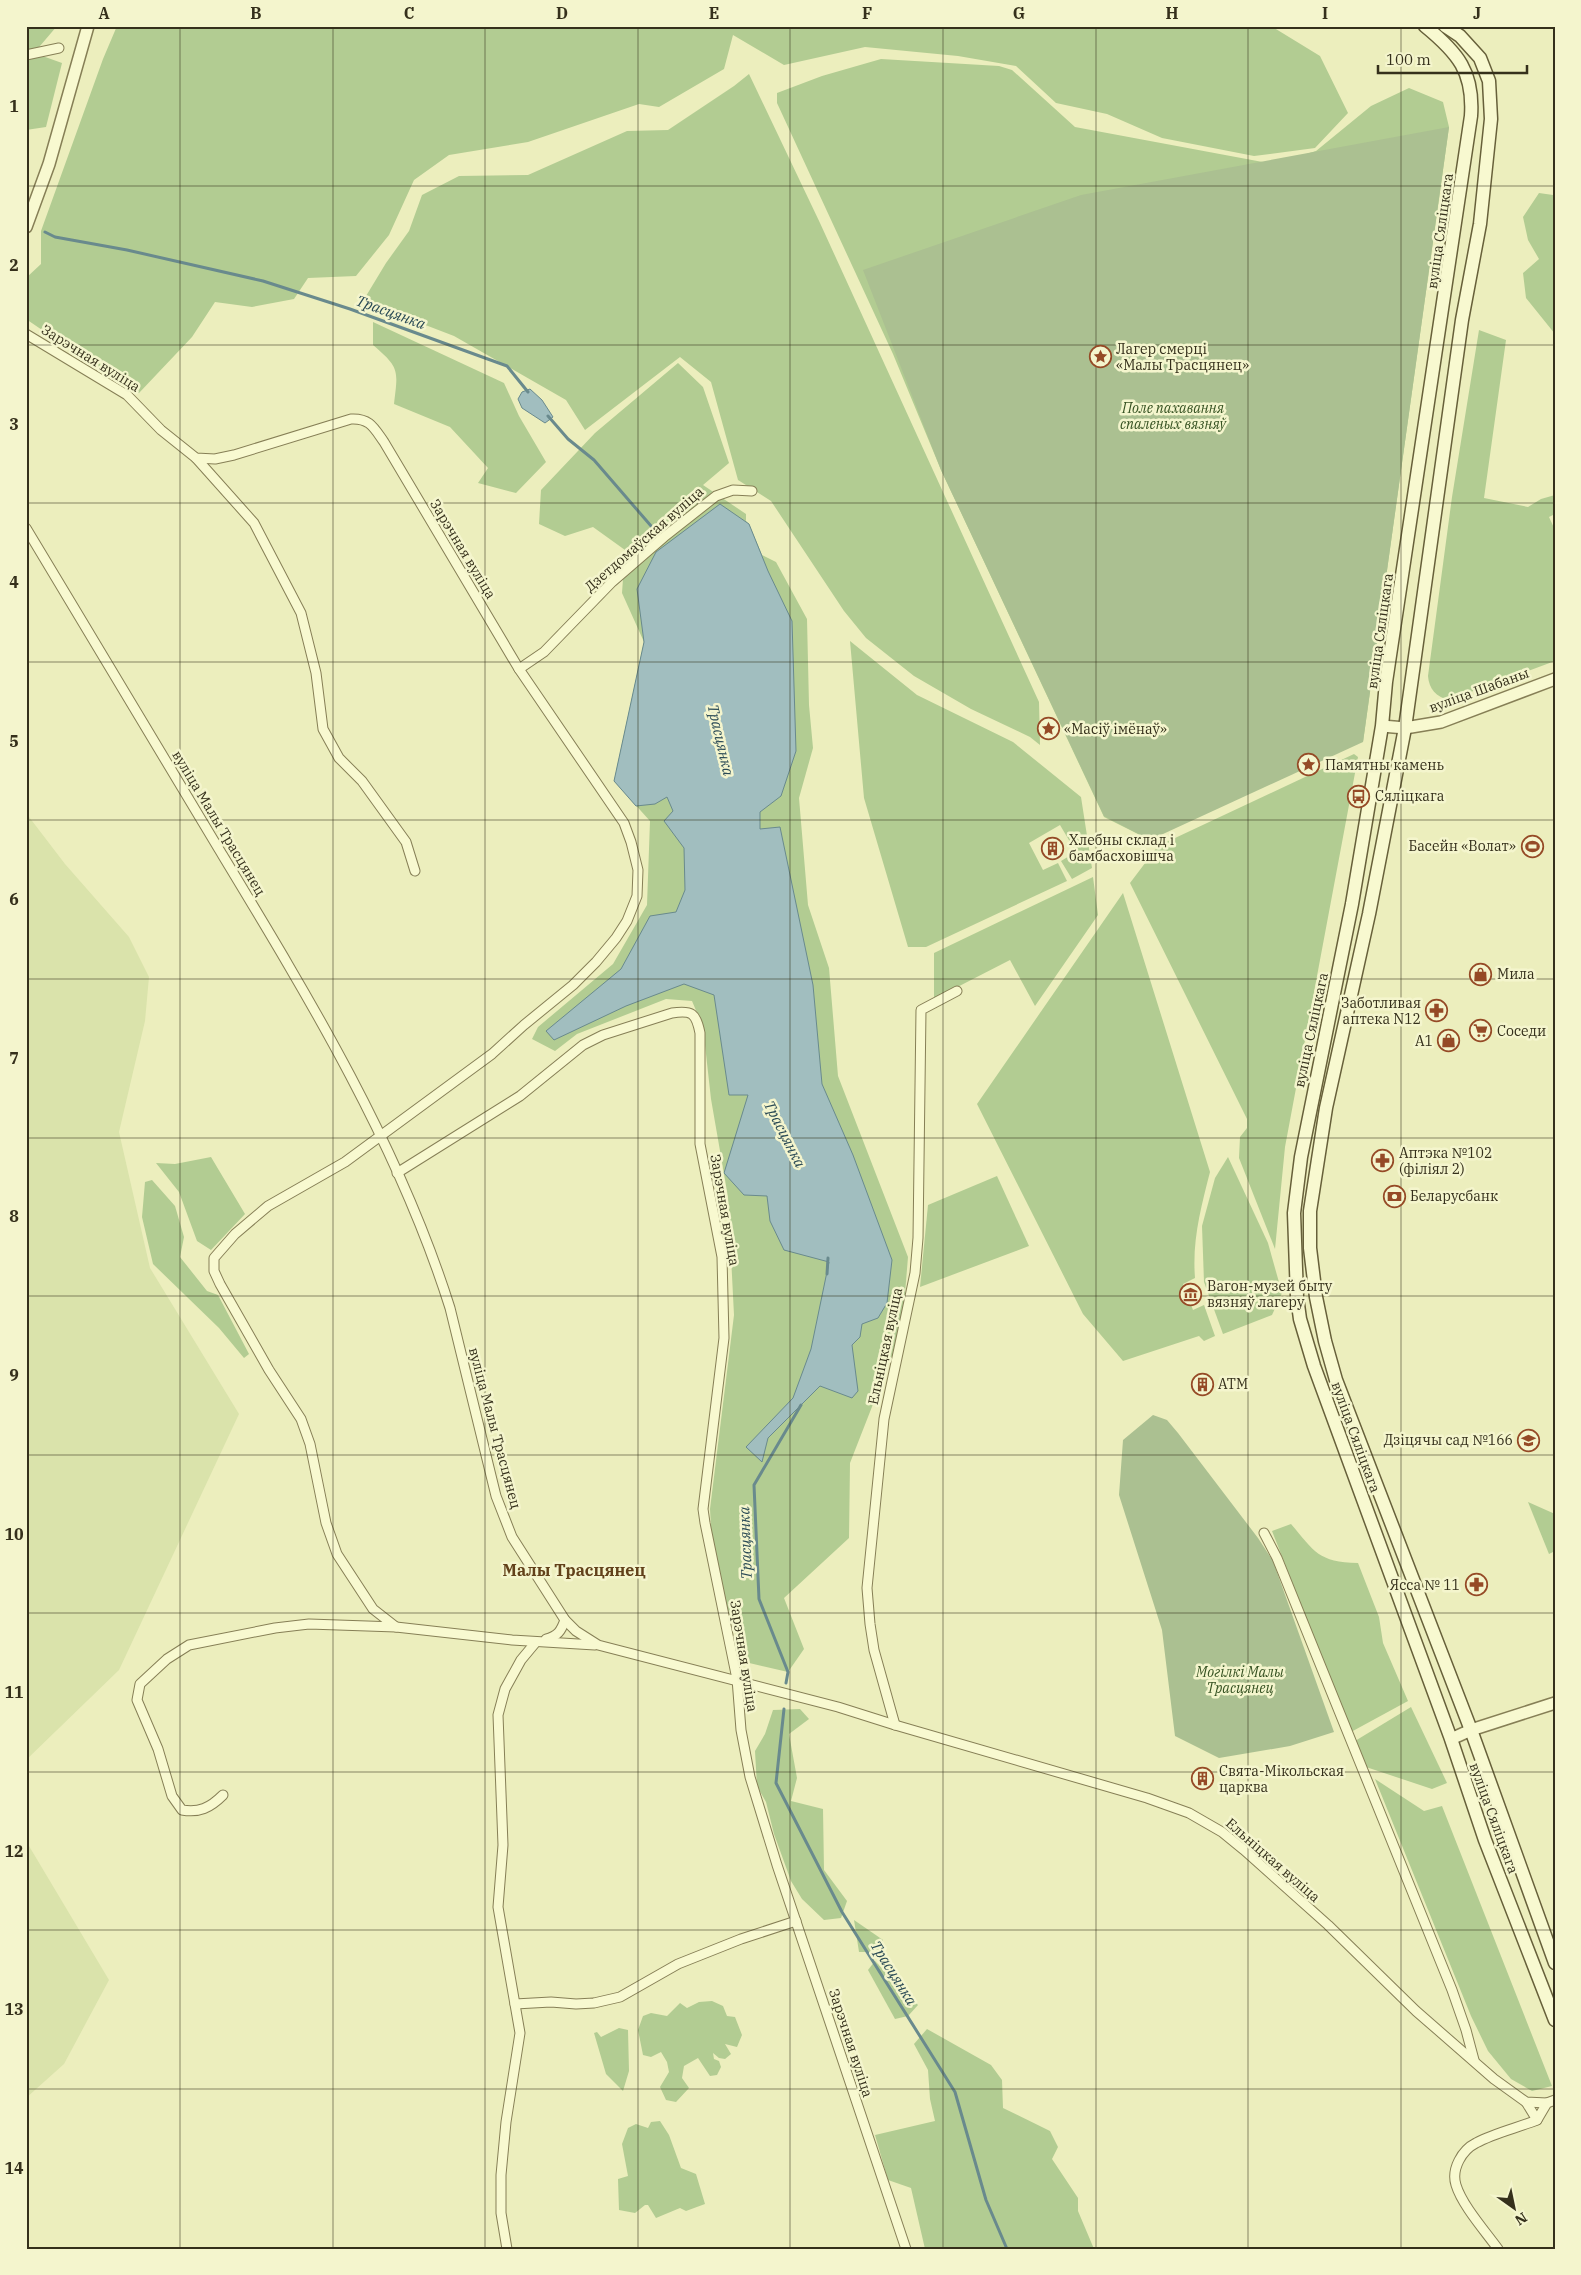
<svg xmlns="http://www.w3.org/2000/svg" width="1581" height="2275" font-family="'IBM Plex Serif',serif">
  <rect width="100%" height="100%" fill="#eceebd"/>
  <!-- farmland -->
  <g fill="#dae3ab">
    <path d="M26 813 65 864 129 937 149 977 145 1021 119 1132 150 1268 239 1414 119 1670 26 1760Z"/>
    <path d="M26 1841 109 1980 64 2064 26 2098Z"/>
  </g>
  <!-- green -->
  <g fill="#b2cc92">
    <path d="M28 26H57L34 53 62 63 46 127 26 130V30Z"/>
    <path d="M117 26H1271L1320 56 1348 113 1315 148 1254 156 1162 138 1107 114 1056 103 1016 66 958 56 865 47 784 65 733 35 724 69 659 107 639 104 528 142 449 155 414 180 389 235 356 276 308 278 294 299 252 307 215 302 192 337 139 393 127 388 26 319V278L41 264V231L103 59Z"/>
    <path d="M881 59 999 66 1012 70 1075 127 1274 164 1316 151 1371 106 1409 88 1443 102 1449 127 1363 742 1315 746 1150 840 1104 817 941 470 893 354 777 103V93L822 76Z"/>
    <path d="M749 74 820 223 1039 702 1040 745 1030 737 971 709 914 676 866 638 844 611 771 501 738 480 711 382 680 357 585 430 566 400 454 336 363 301 386 263 409 231 422 195 459 176 528 175 627 131 668 130 734 86Z"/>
    <path d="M1539 193 1553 195 1555 198V334L1526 298 1523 273 1539 259 1528 240 1523 217Z"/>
    <path d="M373 322 504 383 519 416 546 462 516 493 478 483 488 468 450 427 394 404C398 370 400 368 373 345Z"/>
    <path d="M1479 330 1506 340 1484 498 1528 507 1541 499 1555 495V514L1549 517 1555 530V661L1449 700C1436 697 1429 689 1428 676L1452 497Z"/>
    <path d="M678 363 703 387 729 463 703 485 746 514V521L749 524 762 555 776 562 807 619 809 705 813 748 799 798 808 905 829 968 838 1076 908 1257 902 1330 850 1463 849 1538 784 1598 804 1649 788 1672 745 1662 728 1611 712 1544 710 1509 734 1315 728 1197 711 1099 703 1027 692 1001 666 999 577 1034 555 1051 532 1039 538 1027 613 964 647 905 650 821 614 781 644 642 622 593 625 550 593 527 565 536 539 524 541 490 595 433Z"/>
    <path d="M850 641 917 695 1013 742 1081 797 1092 868 1072 879 1061 861 1076 852 1060 825 1029 843 1043 870 1058 863 1067 881 926 947H908L864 798Z"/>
    <path d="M1354 754 1358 757 1285 1147 1275 1249 1239 1158 1240 1137 1247 1128V1119L1130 883 1158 846Z"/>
    <path d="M1093 877 1098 915 1035 1006 1010 960 934 999V953Z"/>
    <path d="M1123 893 1210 1172C1201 1207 1192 1241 1195 1278L1183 1284 1193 1310 1204 1305 1215 1336 1204 1341 1199 1336 1123 1361 1083 1314 977 1104Z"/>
    <path d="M211 1157 245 1214 211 1250 197 1241 179 1192 156 1163 175 1164Z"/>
    <path d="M1228 1157 1268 1243 1282 1293 1272 1315 1223 1334 1204 1282 1202 1226 1215 1178Z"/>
    <path d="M997 1176 1029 1246 920 1287 928 1205Z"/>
    <path d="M152 1180 175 1206 184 1237 180 1257 207 1291 218 1295 249 1354 244 1358 219 1328 153 1264 142 1217 145 1182Z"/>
    <path d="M1528 1502 1555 1514V1551L1549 1554Z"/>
    <path d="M1291 1524C1315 1552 1318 1562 1358 1563L1379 1617 1383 1643 1408 1701 1351 1732 1272 1531Z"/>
    <path d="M1411 1707 1447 1783 1432 1789 1366 1767 1355 1741Z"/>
    <path d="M800 1709 809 1719 789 1734 797 1778 791 1801 823 1809 824 1870 847 1901 841 1918 824 1920 802 1899 791 1881 774 1834 766 1802 757 1786 755 1751 765 1734 773 1710Z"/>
    <path d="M1375 1779 1424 1811 1442 1806 1552 2086 1532 2091 1511 2079 1488 2051 1471 2016Z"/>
    <path d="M854 1920 883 1940 878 1952H859Z"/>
    <path d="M875 1961 918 2005 908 2016 895 2019 868 1970Z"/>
    <path d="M712 2001 723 2006 727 2016 735 2017 742 2035 737 2047 725 2044 731 2054 725 2059 719 2058 713 2053 714 2059 719 2061 721 2067 717 2075 710 2076 698 2058 684 2066 682 2078 689 2088 676 2102 666 2100 660 2087 669 2072 667 2062 661 2052 651 2057 643 2055 638 2030 643 2016 651 2013 667 2016 680 2003 687 2008 699 2002Z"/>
    <path d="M619 2028 628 2030 629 2071 623 2091 606 2074 594 2033 597 2032 601 2037Z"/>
    <path d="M927 2029 991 2065 1002 2080 1003 2108 1050 2131 1058 2147 1052 2159 1078 2198V2211L1094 2249H925L911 2188 888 2180 875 2135 935 2121 930 2099 928 2070 914 2044Z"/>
    <path d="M660 2121 669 2135 681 2168 696 2174 705 2204 686 2211 680 2208 656 2218 648 2205H645L635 2213 619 2210 618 2179 628 2176 622 2144 628 2128 636 2124 648 2128 651 2122Z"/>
  </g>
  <!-- cemetery -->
  <g fill="#abc091">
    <path d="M1449 127 1363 742 1150 840 1104 816 941 470 863 270 1081 195Z"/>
    <path d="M1153 1415 1167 1420 1178 1433 1258 1538 1273 1561 1334 1732 1290 1746 1219 1758 1175 1736 1162 1630 1119 1495 1123 1440Z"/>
  </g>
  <!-- water -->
  <g fill="#a1bebf" stroke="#698a8d">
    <path d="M530 389 542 400 553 417 545 423 522 408 518 399 522 392Z"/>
    <path d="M720 504 749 524 768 571 792 621 796 751 781 796 760 812V829L780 827 813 985 822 1084 853 1155 892 1260 887 1303 878 1318 862 1324 860 1337 852 1345 858 1391 852 1398 820 1386 768 1438 762 1462 746 1447 793 1398 811 1349 829 1262 784 1250 770 1221 767 1196 744 1195 724 1173 748 1095H729L714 995 684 984 626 1006 554 1040 546 1031 621 969 650 916 676 912 685 890 684 848 664 821 673 811 667 797 655 804 636 806 614 781 644 642 637 589 656 552Z"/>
  </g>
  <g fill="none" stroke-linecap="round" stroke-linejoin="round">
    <!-- stream -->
    <g stroke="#698a8d" stroke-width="3">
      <path d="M45 232 55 237 127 250 263 281 350 309 507 366 528 392"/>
      <path d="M548 416 568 439 594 460 658 534"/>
      <path d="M827 1274 828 1258"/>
      <path d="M786 1683 788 1672 759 1599 754 1485 801 1405"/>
      <path d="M784 1709 776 1783 842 1912 955 2092 986 2200 1007 2249"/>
    </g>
    <defs>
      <g id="minor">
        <path d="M26 55 59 48"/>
        <path d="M26 334 127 395 161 430 196 458 215 459 234 455 351 419C370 418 374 428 384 442L519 669 624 823 631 842 638 870 637 896 627 921 616 938 596 962 573 985 524 1025 492 1054 345 1162 268 1206 235 1234 214 1258V1271L220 1284 269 1370 301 1419 310 1444 326 1523 337 1554 373 1609 396 1627"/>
        <path d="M196 458 254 523 301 613 316 673 323 729 339 758 362 781 406 842 415 871"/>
        <path d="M26 528C90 634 153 741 217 846 306 993 398 1143 450 1308L496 1496 512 1537 565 1620 576 1631 598 1645 838 1707 895 1725 1147 1798 1189 1813 1222 1832 1244 1850 1328 1925 1416 2011 1494 2079 1526 2102 1547 2103"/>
        <path d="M519 669 544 652 612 582 664 537 716 496 733 490 752 491"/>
        <path d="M397 1173 520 1096 583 1045 603 1035 672 1013C692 1010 696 1013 700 1033V1144L722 1257 724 1338 703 1509 705 1523 737 1679 741 1730 750 1777 777 1865 906 2249"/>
        <path d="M1264 1533 1277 1558 1452 1990 1466 2030 1474 2060"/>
        <path d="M546 1639C558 1636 561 1631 565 1620"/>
        <path d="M895 1725 874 1650 870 1624 867 1588 884 1419 915 1273 918 1238 921 1010 957 991"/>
        <path d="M223 1795C210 1808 199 1813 182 1810L172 1796 158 1749 137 1700 140 1684 167 1659 189 1645 275 1628 309 1624 396 1627 512 1640 595 1645"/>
        <path d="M515 2004 551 2002 576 2004 594 2003 620 1997 678 1964 741 1939 796 1921"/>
        <path d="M1526 2102 1537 2120"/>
        <path d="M507 2249 501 2213V2175L506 2122 520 2033 498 1907 503 1845 498 1715 505 1689 521 1660 536 1642"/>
        <path d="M1498 2249C1485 2231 1462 2205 1456 2185 1451 2169 1462 2150 1476 2143 1494 2133 1517 2128 1537 2120L1547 2103 1555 2100"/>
      </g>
      <g id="tertiary">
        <path d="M26 227 49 164 88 26"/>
        <path d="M1382 726 1405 728 1441 722 1555 679"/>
        <path d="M1451 1739 1471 1730 1555 1703"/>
      </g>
      <g id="secondary">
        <path d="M1425 26C1458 53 1474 72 1471 116L1386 682 1382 726 1352 904 1301 1157 1294 1213 1297 1297 1300 1319 1314 1366 1451 1739 1485 1840 1555 2020"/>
        <path d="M1445 26 1460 36 1480 58 1489 81 1491 119 1480 224 1462 320 1405 728 1369 914 1326 1108 1310 1211V1248L1316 1297 1325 1341 1336 1380 1471 1730 1555 1963"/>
      </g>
    </defs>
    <!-- minor casing -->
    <use href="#minor" stroke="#867f56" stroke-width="11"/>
    <!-- tertiary casing -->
    <use href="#tertiary" stroke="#867f56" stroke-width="14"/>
    <!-- secondary casing -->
    <use href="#secondary" stroke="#67603a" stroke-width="15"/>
    <!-- minor -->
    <use href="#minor" stroke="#f8f9d0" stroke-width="9"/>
    <!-- tertiary -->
    <use href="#tertiary" stroke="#f8f9d0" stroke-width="11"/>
    <!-- secondary -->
    <use href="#secondary" stroke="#f8f9d0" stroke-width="12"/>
  </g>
  <!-- grid -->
  <path fill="none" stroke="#35301b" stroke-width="1" stroke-opacity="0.55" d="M180 26V2249M333 26V2249M485 26V2249M638 26V2249M790 26V2249M943 26V2249M1096 26V2249M1248 26V2249M1401 26V2249M26 186H1555M26 345H1555M26 503H1555M26 662H1555M26 820H1555M26 979H1555M26 1138H1555M26 1296H1555M26 1455H1555M26 1613H1555M26 1772H1555M26 1930H1555M26 2089H1555"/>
  <!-- icons -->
  <defs>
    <symbol id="sight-ring" viewBox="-11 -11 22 22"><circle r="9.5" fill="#f4f5cd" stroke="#954a26" stroke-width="1.5"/><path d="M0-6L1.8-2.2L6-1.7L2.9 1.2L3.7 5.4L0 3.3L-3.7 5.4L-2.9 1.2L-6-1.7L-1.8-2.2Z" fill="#954a26"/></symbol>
    <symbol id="bus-ring" viewBox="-11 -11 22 22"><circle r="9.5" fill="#f4f5cd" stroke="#954a26" stroke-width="1.5"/><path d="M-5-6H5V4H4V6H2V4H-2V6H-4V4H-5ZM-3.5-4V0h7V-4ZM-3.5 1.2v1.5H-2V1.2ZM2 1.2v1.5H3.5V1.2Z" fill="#954a26"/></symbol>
    <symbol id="stadium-ring" viewBox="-11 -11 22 22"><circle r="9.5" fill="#f4f5cd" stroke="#954a26" stroke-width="1.5"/><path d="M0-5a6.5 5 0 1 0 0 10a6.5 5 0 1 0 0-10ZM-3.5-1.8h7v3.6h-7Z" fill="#954a26"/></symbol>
    <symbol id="building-ring" viewBox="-11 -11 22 22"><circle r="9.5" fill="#f4f5cd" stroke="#954a26" stroke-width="1.5"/><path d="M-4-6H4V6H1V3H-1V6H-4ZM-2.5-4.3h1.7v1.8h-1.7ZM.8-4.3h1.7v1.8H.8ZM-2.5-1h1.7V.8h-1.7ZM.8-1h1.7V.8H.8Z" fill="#954a26"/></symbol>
    <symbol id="shop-ring" viewBox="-11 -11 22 22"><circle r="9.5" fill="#f4f5cd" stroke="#954a26" stroke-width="1.5"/><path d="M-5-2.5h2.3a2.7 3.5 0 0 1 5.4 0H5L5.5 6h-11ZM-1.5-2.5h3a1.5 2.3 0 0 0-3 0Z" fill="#954a26"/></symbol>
    <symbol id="pharmacy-ring" viewBox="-11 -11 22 22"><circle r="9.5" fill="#f4f5cd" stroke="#954a26" stroke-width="1.5"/><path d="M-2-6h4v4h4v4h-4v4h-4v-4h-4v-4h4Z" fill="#954a26"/></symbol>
    <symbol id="supermarket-ring" viewBox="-11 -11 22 22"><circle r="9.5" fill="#f4f5cd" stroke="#954a26" stroke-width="1.5"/><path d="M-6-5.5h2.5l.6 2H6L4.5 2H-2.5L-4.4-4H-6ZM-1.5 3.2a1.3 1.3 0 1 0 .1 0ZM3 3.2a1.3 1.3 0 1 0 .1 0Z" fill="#954a26"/></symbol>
    <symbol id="bank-ring" viewBox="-11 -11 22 22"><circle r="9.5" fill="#f4f5cd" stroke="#954a26" stroke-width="1.5"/><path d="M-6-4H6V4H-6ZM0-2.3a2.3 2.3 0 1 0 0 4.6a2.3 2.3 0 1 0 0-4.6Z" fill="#954a26"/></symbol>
    <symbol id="museum-ring" viewBox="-11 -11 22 22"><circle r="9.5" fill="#f4f5cd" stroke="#954a26" stroke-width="1.5"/><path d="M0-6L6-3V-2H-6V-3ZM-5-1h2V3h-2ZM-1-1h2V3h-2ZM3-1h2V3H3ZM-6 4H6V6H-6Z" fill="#954a26"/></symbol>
    <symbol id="school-ring" viewBox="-11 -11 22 22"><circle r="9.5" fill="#f4f5cd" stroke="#954a26" stroke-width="1.5"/><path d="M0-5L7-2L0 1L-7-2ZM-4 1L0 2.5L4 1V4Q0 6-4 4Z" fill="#954a26"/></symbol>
  </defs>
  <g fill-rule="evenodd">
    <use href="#sight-ring" x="1088" y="344" width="25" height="25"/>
    <use href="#sight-ring" x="1036" y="716" width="25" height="25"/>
    <use href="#sight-ring" x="1296" y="752" width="25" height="25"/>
    <use href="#bus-ring" x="1346" y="784" width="25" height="25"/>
    <use href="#stadium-ring" x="1520" y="834" width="25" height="25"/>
    <use href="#building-ring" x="1040" y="836" width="25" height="25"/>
    <use href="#shop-ring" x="1468" y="962" width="25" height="25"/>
    <use href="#pharmacy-ring" x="1424" y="998" width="25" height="25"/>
    <use href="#supermarket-ring" x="1468" y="1018" width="25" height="25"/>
    <use href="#shop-ring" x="1436" y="1028" width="25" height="25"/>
    <use href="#pharmacy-ring" x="1370" y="1148" width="25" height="25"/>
    <use href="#bank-ring" x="1382" y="1184" width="25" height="25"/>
    <use href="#museum-ring" x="1178" y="1282" width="25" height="25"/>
    <use href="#building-ring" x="1190" y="1372" width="25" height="25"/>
    <use href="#school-ring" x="1516" y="1428" width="25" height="25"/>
    <use href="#pharmacy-ring" x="1464" y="1572" width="25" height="25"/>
    <use href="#building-ring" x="1190" y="1766" width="25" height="25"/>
  </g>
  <g text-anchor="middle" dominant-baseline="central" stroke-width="5" stroke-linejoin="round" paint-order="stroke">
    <!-- street labels -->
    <g font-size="14" fill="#35301b" stroke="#f4f5cd">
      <text transform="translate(1440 231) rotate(-82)">вуліца Сяліцкага</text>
      <text transform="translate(91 358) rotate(32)">Зарэчная вуліца</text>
      <text transform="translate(644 539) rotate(-41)">Дзетдомаўская вуліца</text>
      <text transform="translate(463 549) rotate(59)">Зарэчная вуліца</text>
      <text transform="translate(1380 631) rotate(-82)">вуліца Сяліцкага</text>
      <text transform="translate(1479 690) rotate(-20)">вуліца Шабаны</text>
      <text transform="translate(219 823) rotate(59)">вуліца Малы Трасцянец</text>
      <text transform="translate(1311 1030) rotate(-78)">вуліца Сяліцкага</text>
      <text transform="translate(725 1210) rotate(80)">Зарэчная вуліца</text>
      <text transform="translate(885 1346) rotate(-78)">Ельніцкая вуліца</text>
      <text transform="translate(495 1428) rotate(75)">вуліца Малы Трасцянец</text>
      <text transform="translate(1356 1437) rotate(70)">вуліца Сяліцкага</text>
      <text transform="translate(744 1656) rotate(81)">Зарэчная вуліца</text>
      <text transform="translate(1494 1818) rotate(70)">вуліца Сяліцкага</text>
      <text transform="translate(1273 1860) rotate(41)">Ельніцкая вуліца</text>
      <text transform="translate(851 2043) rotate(72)">Зарэчная вуліца</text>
    </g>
    <!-- poi labels -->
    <g font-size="14" fill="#35301b" stroke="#f4f5cd" text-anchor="start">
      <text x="1116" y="349">Лагер смерці<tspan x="1116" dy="16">«Малы Трасцянец»</tspan></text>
      <text x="1064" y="729">«Масіў імёнаў»</text>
      <text x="1325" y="765">Памятны камень</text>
      <text x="1375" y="796">Сяліцкага</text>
      <text x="1069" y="840">Хлебны склад і<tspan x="1069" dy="16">бамбасховішча</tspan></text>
      <text x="1516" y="846" text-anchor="end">Басейн «Волат»</text>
      <text x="1497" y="974">Мила</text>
      <text x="1421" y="1003" text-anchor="end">Заботливая<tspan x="1421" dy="16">аптека N12</tspan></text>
      <text x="1497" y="1031">Соседи</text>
      <text x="1433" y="1041" text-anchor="end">A1</text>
      <text x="1399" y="1153">Аптэка №102<tspan x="1399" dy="16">(філіял 2)</tspan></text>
      <text x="1410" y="1196">Беларусбанк</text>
      <text x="1207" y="1286">Вагон-музей быту<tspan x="1207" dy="16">вязняў лагеру</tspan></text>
      <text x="1218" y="1384">АТМ</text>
      <text x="1513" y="1440" text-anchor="end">Дзіцячы сад №166</text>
      <text x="1460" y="1585" text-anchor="end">Ясса № 11</text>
      <text x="1219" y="1771">Свята-Мікольская<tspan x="1219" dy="16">царква</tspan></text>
    </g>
    <!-- park labels -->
    <g font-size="14" font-style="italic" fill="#365222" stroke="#f4f5cd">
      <text x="1173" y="408">Поле пахавання<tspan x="1173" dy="16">спаленых вязняў</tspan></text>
      <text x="1240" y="1672">Могілкі Малы<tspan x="1240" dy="16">Трасцянец</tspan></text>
    </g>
    <!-- water labels -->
    <g font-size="15" font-style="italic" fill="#2a4a55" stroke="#f4f5cd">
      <text transform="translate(391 312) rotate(20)">Трасцянка</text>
      <text transform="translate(721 740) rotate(77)">Трасцянка</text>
      <text transform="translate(785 1134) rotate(63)">Трасцянка</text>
      <text transform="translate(745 1543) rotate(-92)">Трасцянка</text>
      <text transform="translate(894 1973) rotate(58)">Трасцянка</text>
    </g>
    <!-- quarter labels -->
    <g font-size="16" font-weight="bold" fill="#62411a" stroke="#f4f5cd">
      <text x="574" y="1570">Малы Трасцянец</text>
    </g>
  </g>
  <!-- border -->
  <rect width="1581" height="2275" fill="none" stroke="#f4f5cd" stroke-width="55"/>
  <!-- north arrow -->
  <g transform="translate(1514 2208) rotate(147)" stroke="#f4f5cd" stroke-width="4" paint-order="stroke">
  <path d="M0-4L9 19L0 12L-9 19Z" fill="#35301b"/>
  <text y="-8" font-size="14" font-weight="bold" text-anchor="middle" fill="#35301b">N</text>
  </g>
  <!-- scale -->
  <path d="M1378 65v8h149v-8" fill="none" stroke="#35301b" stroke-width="2.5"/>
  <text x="1386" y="65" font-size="15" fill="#35301b" stroke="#f4f5cd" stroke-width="4" paint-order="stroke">100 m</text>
  <rect x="28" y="28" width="1526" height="2220" fill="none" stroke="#35301b" stroke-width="2"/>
  <g font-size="16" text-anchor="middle" font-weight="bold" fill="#35301b">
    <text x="104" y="19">A</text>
    <text x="256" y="19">B</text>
    <text x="409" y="19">C</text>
    <text x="562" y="19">D</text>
    <text x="714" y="19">E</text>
    <text x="867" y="19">F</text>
    <text x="1019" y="19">G</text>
    <text x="1172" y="19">H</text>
    <text x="1325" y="19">I</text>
    <text x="1477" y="19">J</text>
    <text x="14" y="112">1</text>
    <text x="14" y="271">2</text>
    <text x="14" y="430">3</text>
    <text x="14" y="588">4</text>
    <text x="14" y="747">5</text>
    <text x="14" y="905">6</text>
    <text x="14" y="1064">7</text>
    <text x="14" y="1222">8</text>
    <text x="14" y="1381">9</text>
    <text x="14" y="1540">10</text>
    <text x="14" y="1698">11</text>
    <text x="14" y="1857">12</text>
    <text x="14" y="2015">13</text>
    <text x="14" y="2174">14</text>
  </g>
</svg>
